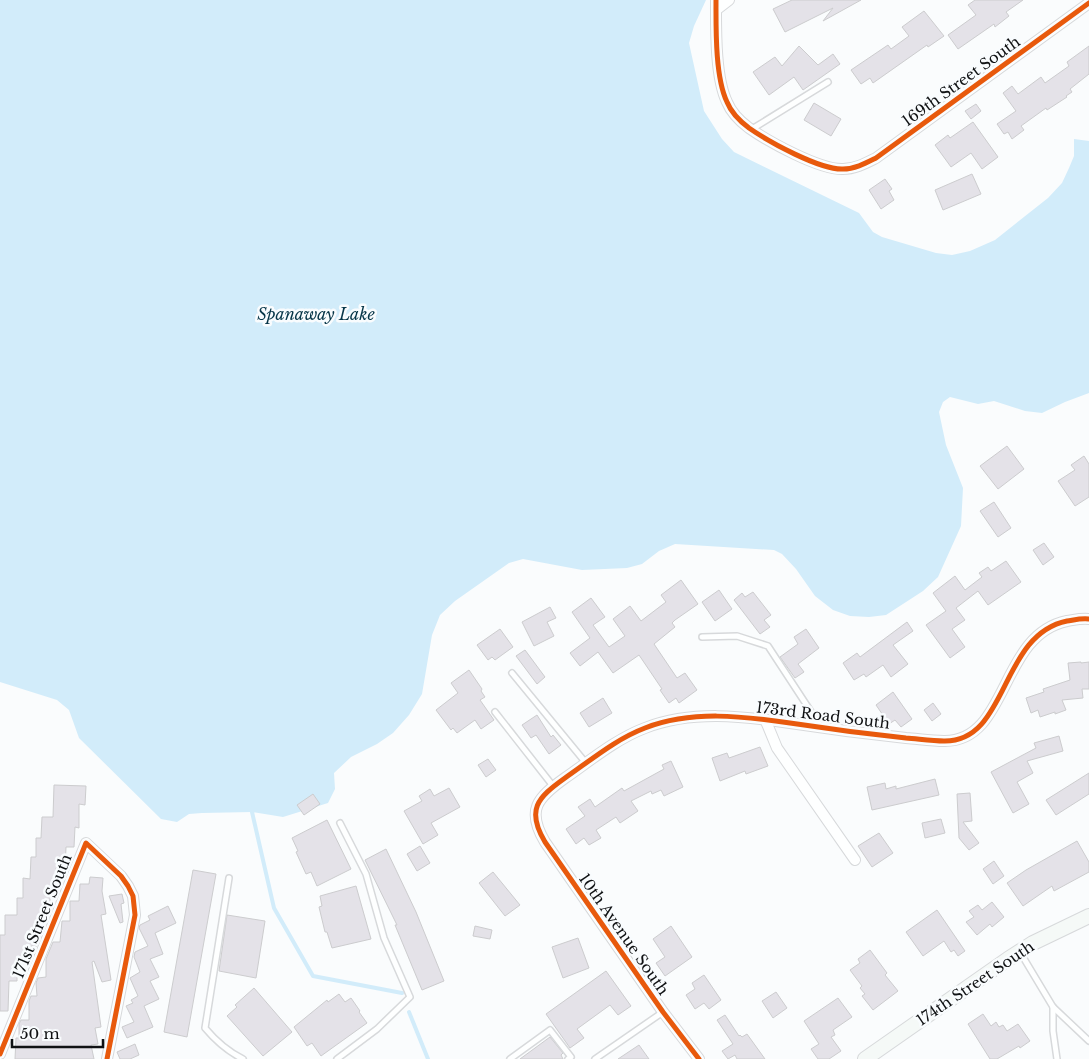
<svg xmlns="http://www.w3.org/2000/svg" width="1089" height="1059" font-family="'Libre Baskerville',serif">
  <rect width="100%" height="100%" fill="#fafcfd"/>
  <!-- water -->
  <path fill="#d2ecfa" d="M0 0H706L694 26 689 43 704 111 722 139 734 152 859 213 873 232 882 237 936 253 952 255 970 251 995 240 1048 198 1062 183 1069 168 1074 156V139L1089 141V393L1065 402 1042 413 1025 411 994 401 978 404 950 397 943 402 939 412 946 445 963 488 961 526 938 577 923 591 886 615 869 617 850 616 833 610 815 596 796 569 782 554 774 550 675 544 659 551 642 564 627 568 582 570 523 559 509 563 455 601 440 615 432 635 422 694 409 715 393 733 377 744 351 757 334 773 335 789 328 803 283 817 252 812 202 813 189 814 177 822 161 819 79 738 69 710 57 700 0 682Z"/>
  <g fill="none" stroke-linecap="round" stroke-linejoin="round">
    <!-- stream -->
    <g stroke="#d2ecfa" stroke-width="4">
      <path d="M252 812 274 908 313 976 402 993"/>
      <path d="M409 1012 428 1059"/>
    </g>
  </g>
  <!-- building -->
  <g fill="#e4e2e8" stroke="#ccccce">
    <path d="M792 0H861L823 21 833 8 785 32 773 9Z"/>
    <path d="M975 0H1023L1006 12 1009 16 995 27 994 24 958 49 948 35 976 15 968 5Z"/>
    <path d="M924 11 944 36 928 47 927 45 873 83 870 78 861 84 851 70 888 45 891 49 909 36 902 27Z"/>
    <path d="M799 46 818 65 833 54 840 64 803 90 794 77 769 95 753 72 775 57 782 66Z"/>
    <path d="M1089 46V74L1070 89 1072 92 1066 96 1067 97 1047 110 1046 108 1021 126 1024 130 1012 139 1008 132 1004 134 997 124 1016 111 1003 93 1012 86 1018 94 1041 77 1045 83 1069 66 1067 62Z"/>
    <path d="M814 103 841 119 831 136 804 120Z"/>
    <path d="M976 104 981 111 971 119 965 111Z"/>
    <path d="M973 122 998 157 982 169 971 153 951 167 935 145 948 135 950 138Z"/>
    <path d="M972 174 981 194 943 210 935 190Z"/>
    <path d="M885 179 892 189 889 191 894 200 881 209 869 190Z"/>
    <path d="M1007 446 1024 469 998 489 980 466Z"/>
    <path d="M1084 456 1089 464V497L1075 506 1058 481 1075 470 1071 465Z"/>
    <path d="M994 502 1011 528 998 537 980 511Z"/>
    <path d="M1044 543 1054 557 1043 565 1033 550Z"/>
    <path d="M1006 561 1021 582 988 605 978 591 956 608 965 620 952 629 965 647 950 658 926 625 946 611 933 593 955 576 965 590 982 577 979 573 988 567 991 571Z"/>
    <path d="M681 580 698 604 675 620 672 623 675 627 654 644 677 678 685 673 697 690 679 703 676 698 669 703 660 690 662 689 639 655 613 673 598 652 580 666 570 653 590 638 572 612 591 598 605 617 593 625 609 647 625 636 613 619 630 606 641 621 666 602 661 595Z"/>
    <path d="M719 590 732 609 715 621 702 602Z"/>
    <path d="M753 592 771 615 764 620 770 627 760 634 734 600 742 593 745 597Z"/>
    <path d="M550 607 556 618 547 622 554 636 534 646 522 622Z"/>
    <path d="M907 622 913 631 893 645 908 664 891 677 883 665 866 677 864 674 854 680 843 663 857 653 860 657Z"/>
    <path d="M500 629 513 647 495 660 492 657 488 660 477 645Z"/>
    <path d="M806 629 819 648 798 664 804 672 795 678 780 657 798 644 794 637Z"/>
    <path d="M525 650 545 677 537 684 516 656Z"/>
    <path d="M1081 662V663L1089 662V689H1082L1083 698 1062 700 1066 710 1055 714V712L1040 717 1038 710 1031 713 1026 698 1044 692 1043 689 1070 680 1068 663Z"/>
    <path d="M469 670 482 689 481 691 485 697 480 700 494 720 481 729 475 720 457 733 453 728 451 730 436 710 458 693 451 683Z"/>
    <path d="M893 692 912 719 901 727 895 720 889 724 876 705Z"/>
    <path d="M603 698 612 713 589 727 580 713Z"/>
    <path d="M933 703 941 714 932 721 924 710Z"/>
    <path d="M537 715 551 737 553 735 561 745 549 754 536 735 531 738 522 725Z"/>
    <path d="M1059 736 1063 751 1027 761 1033 773 1017 782 1029 804 1013 813 991 772 1036 748 1034 743Z"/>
    <path d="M760 747 768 766 746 774 745 771 720 781 712 758 727 753 729 758Z"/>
    <path d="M488 759 496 770 486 777 478 765Z"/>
    <path d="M671 761 683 787 664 796 661 790 652 794 651 791 631 801 638 811 620 823 616 817 596 830 601 838 589 845 584 838 576 844 566 829 585 816 578 807 590 799 595 807 622 788 624 791 664 769 662 765Z"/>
    <path d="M1089 773V794L1056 815 1046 800Z"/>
    <path d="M935 779 939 795 872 810 867 787 885 783 886 789 896 786V789Z"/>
    <path d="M54 785 86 786 85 805 79 804V828L75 827 74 847H66L65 869 56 868 55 886H50V906H42L41 934 37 946H24V964H17V981H9L8 1011H0V935H5V915H17V898H23V878L30 879 31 857H36V838H41L42 817H53Z"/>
    <path d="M449 788 460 807 431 823 438 835 423 844 404 811 422 801 419 796 430 789 434 796Z"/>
    <path d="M970 793 972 821 963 822 979 843 969 850 959 838 957 794Z"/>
    <path d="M313 794 320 804 304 815 297 805Z"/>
    <path d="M941 819 945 833 925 838 922 823Z"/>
    <path d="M327 820 351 869 317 886 311 872 306 874 296 852 298 851 292 838Z"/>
    <path d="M879 833 893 853 872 867 858 846Z"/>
    <path d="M1077 841 1089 862V872L1054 891 1052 886 1023 906 1007 883 1026 870Z"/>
    <path d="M420 846 430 863 417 871 407 854Z"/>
    <path d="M386 849 416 912 444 981 422 990 395 925H397L365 860Z"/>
    <path d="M994 861 1004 876 993 884 983 869Z"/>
    <path d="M193 870 216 874 187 1037 164 1032Z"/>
    <path d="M493 872 520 905 505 916 479 883Z"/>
    <path d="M90 877 103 878 102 891 106 914 101 915 111 980 102 982 94 961 92 962 101 1027 95 1028 98 1044 91 1045 94 1059H15L16 1038H19V1024L21 1020H29V1001L31 996H37L36 983 38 978 46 977V959L53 942H60L62 921H70V901H79L80 884H89Z"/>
    <path d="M356 886 371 939 332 948 327 932H325L319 907 322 906 320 896Z"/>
    <path d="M122 894 124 903 121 904 123 922 120 923 109 896Z"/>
    <path d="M992 902 1004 917 992 927 990 924 977 935 966 922 974 917 969 911 978 905 982 910Z"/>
    <path d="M168 906 176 923 155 933 163 954 150 959 159 977 150 981 159 999 144 1006 153 1027 127 1038 122 1027 134 1022 126 1006 133 1003 131 1000 138 996 130 978 140 972 134 957 135 952 148 946 139 928 140 925 150 920 148 916Z"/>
    <path d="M937 910 965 951 958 956 954 950 951 952 944 941 923 956 906 932Z"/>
    <path d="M227 915 265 921 256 978 219 971Z"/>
    <path d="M475 926 492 930 490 939 473 936Z"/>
    <path d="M671 926 692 957 665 976 656 963 665 957 653 939Z"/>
    <path d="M578 938 589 968 563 978 552 947Z"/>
    <path d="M870 950 887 973 885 975 898 991 873 1010 862 996 865 994 860 988 862 986 850 970 860 963 858 959Z"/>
    <path d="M606 971 631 1006 618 1015 610 1005 577 1029 584 1038 570 1048 546 1014Z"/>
    <path d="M704 975 721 1000 709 1009 704 1003 695 1009 686 995 695 989 692 983Z"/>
    <path d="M254 988 292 1032 263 1056 227 1016 237 1007 235 1005Z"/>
    <path d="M776 992 787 1008 773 1018 762 1001Z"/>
    <path d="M339 994 345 1002 351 998 360 1011 359 1012 367 1023 321 1056 312 1043 307 1046 294 1027 327 1000 328 1002Z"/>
    <path d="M838 998 852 1017 833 1030 835 1035 831 1037 841 1051 829 1059H818L811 1049 819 1044 804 1021Z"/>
    <path d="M983 1014 991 1026 996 1022 999 1027 1003 1025 1007 1031 1018 1024 1030 1041 1020 1048 1019 1046 997 1059H990L968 1024Z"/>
    <path d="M725 1015 739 1036 740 1035 742 1037 747 1034 765 1059H737L735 1055 728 1059 722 1051 733 1044 717 1020Z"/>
    <path d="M550 1037 563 1053 561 1055 563 1059H520Z"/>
    <path d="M135 1044 139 1055 130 1059H120L117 1052Z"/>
    <path d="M639 1045 649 1059H618Z"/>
  </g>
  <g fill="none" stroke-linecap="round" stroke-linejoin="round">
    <defs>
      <g id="lane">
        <path d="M752 129 828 82"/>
        <path d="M702 637 737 636 768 646 821 727"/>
        <path d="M512 673 586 763"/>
        <path d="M495 712 553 786"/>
        <path d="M229 878 205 1028C215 1040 229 1052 243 1059"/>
        <path d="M1020 952 1053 1007 1089 1041"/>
        <path d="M1053 1007V1031L1057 1059"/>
        <path d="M337 1059 377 1029 410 997 384 938 366 874 340 823"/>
        <path d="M510 1059 550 1030 571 1057 568 1059"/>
        <path d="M595 1059 663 1012"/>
      </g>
      <g id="street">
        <path d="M716 0C716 28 715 77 727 102 731 112 741 122 749 128 769 142 820 170 843 169 855 169 866 163 876 158L1089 3"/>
        <path d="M716 10 729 0"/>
        <path d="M765 719 777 748 855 860"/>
        <path d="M0 1054 86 843 121 876 128 886 133 896 135 915 107 1059"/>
        <path d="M699 1059 663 1012 545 842C526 810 537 798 565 778 591 760 616 739 645 728 692 710 742 716 790 723 829 729 868 734 906 738 919 739 932 741 944 741 1009 742 999 635 1067 621 1074 620 1081 618 1089 619"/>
      </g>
      <path id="secondary" d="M865 1059 1008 959 1033 943 1089 916"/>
    </defs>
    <!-- lane casing -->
    <use href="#lane" stroke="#d7d9db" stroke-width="8"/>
    <!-- street casing -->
    <use href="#street" stroke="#d7d9db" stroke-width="12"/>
    <!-- secondary casing -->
    <use href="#secondary" stroke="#d7d9db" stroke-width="16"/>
    <!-- lane -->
    <use href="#lane" stroke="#feffff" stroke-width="5"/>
    <!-- street -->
    <use href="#street" stroke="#feffff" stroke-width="10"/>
    <!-- secondary -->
    <use href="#secondary" stroke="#f5f9f7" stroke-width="14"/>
    <defs>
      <g id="cycleway">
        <path d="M716 0C716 28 715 77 727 102 731 112 741 122 749 128 769 142 820 170 843 169 855 169 866 163 876 158L1089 3"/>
        <path d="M0 1054 86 843 121 876 128 886 133 896 135 915 107 1059"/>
        <path d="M699 1059 663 1012 545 842C526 810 537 798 565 778 591 760 616 739 645 728 692 710 742 716 790 723 829 729 868 734 906 738 919 739 932 741 944 741 1009 742 999 635 1067 621 1074 620 1081 618 1089 619"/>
      </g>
    </defs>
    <!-- cycleway casing -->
    <use href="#cycleway" stroke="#f9fcfe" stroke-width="8"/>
    <!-- cycleway -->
    <use href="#cycleway" stroke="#e8590c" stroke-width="5"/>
  </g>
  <g text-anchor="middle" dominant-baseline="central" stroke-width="5" stroke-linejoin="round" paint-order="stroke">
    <!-- street labels -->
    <g font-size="15" fill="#101214" stroke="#f9fcfe">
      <text transform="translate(961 81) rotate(-36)">169th Street South</text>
      <text transform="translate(823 715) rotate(7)">173rd Road South</text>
      <text transform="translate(42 916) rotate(-68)">171st Street South</text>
      <text transform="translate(624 934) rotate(55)">10th Avenue South</text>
      <text transform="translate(975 983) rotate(-34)">174th Street South</text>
    </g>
    <!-- water labels -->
    <g font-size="16" font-style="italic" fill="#063548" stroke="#f9fcfe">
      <text x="316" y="314">Spanaway Lake</text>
    </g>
  </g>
  <!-- scale -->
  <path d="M12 1039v8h91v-8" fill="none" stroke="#101214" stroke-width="2.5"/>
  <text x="20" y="1039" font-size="15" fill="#101214" stroke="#f9fcfe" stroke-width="4" paint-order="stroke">50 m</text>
</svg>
